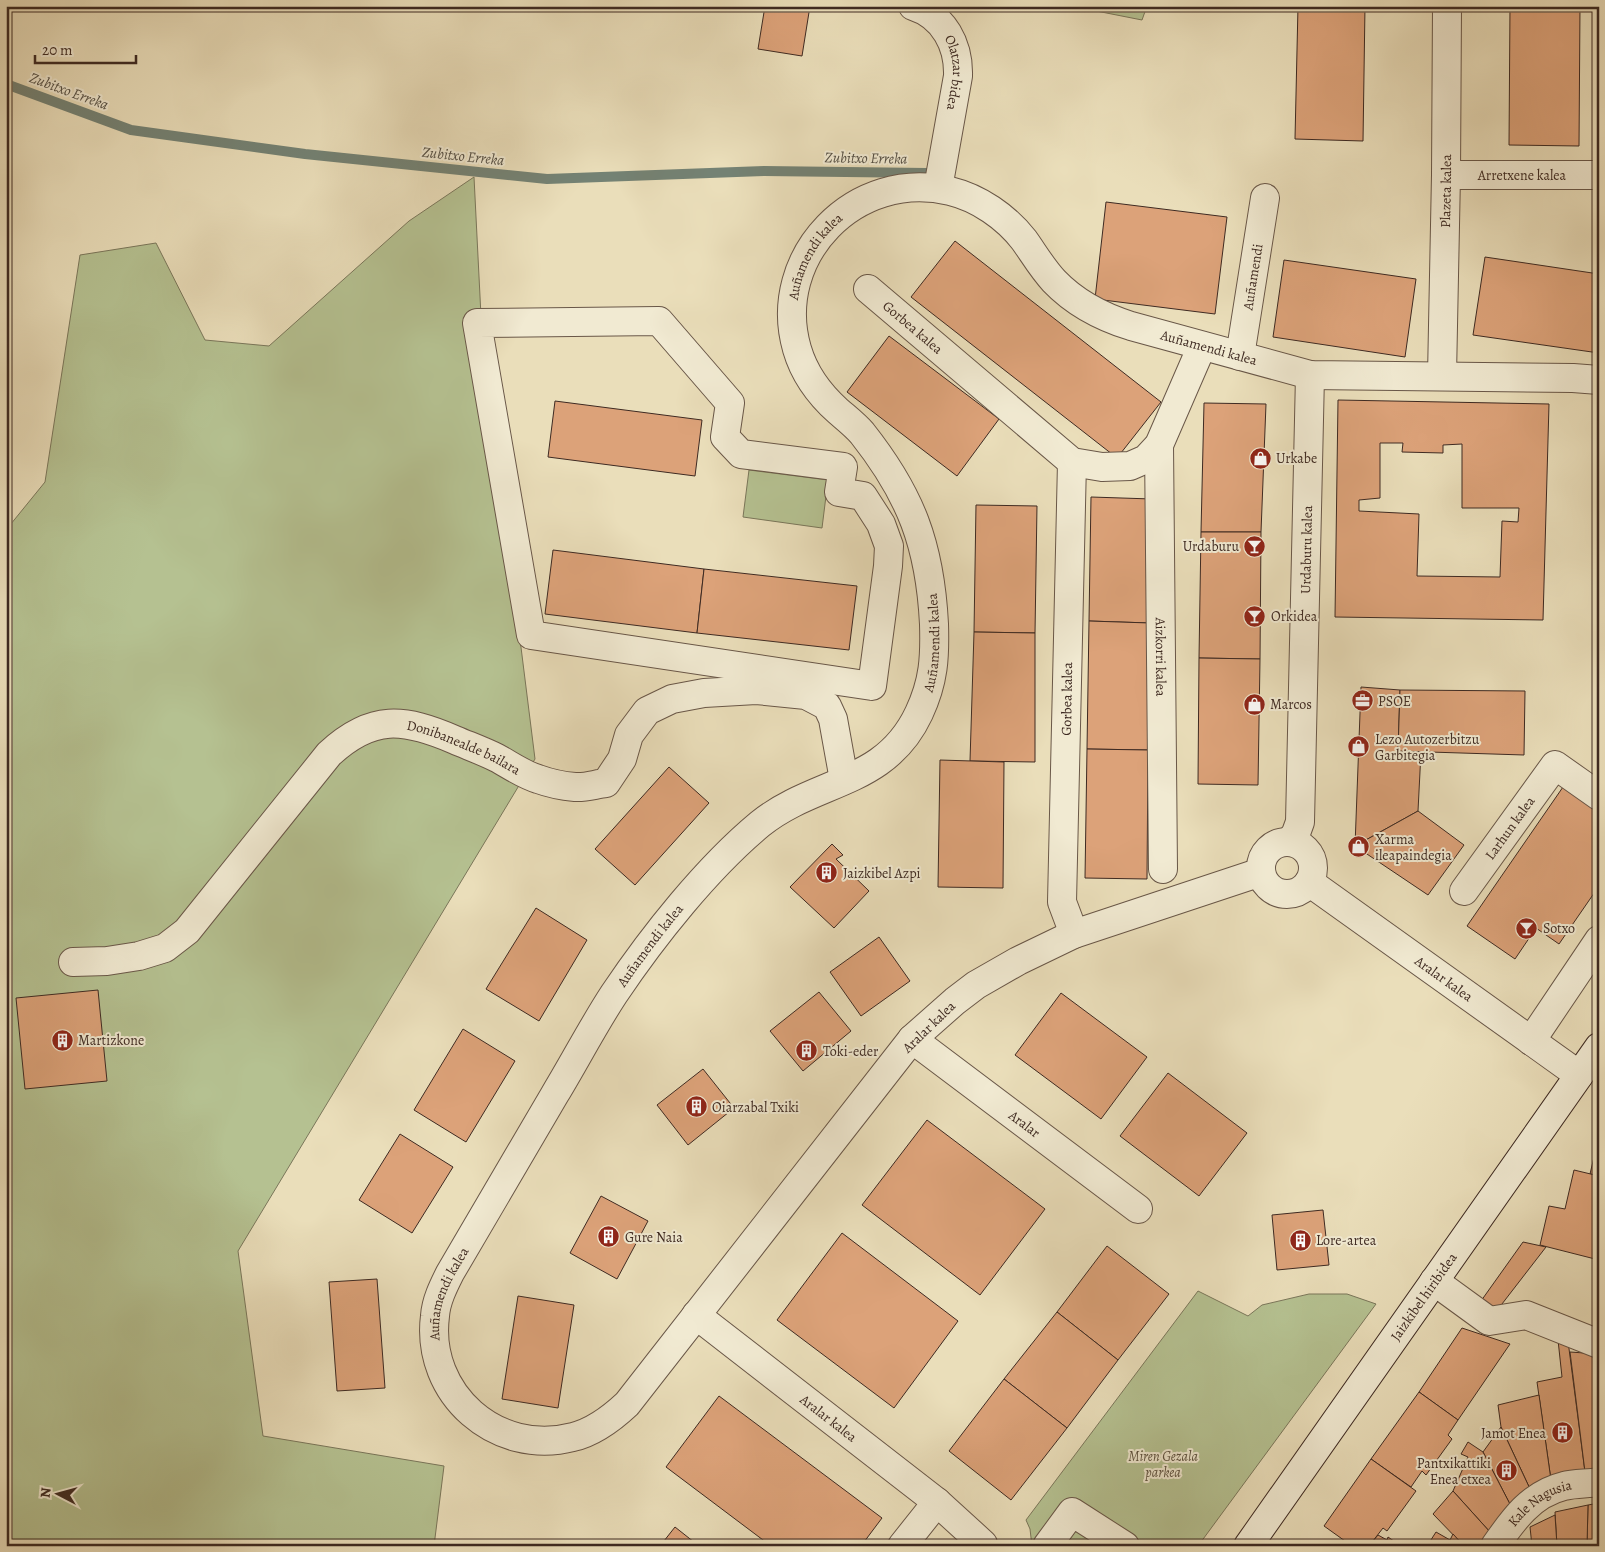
<svg xmlns="http://www.w3.org/2000/svg" width="1605" height="1552" font-family="Alegreya,serif">
  <rect width="100%" height="100%" fill="#eadeba"/>
  <filter id="stains"><feTurbulence type="fractalNoise" baseFrequency=".004" numOctaves="4"/><feColorMatrix values="0 0 0 0 .2 0 0 0 0 .09 0 0 0 0 .02 0 0 0 .5 -.17"/></filter>
  <radialGradient id="worn" r=".72"><stop offset=".6" stop-color="#630" stop-opacity="0"/><stop offset="1" stop-color="#630" stop-opacity=".3"/></radialGradient>
  <!-- green -->
  <g fill="#b5c191" stroke="#7a765a">
    <path d="M1071 6H1147L1142 20Z"/>
    <path d="M474 177 482 336 535 759 238 1251 263 1436 444 1466 434 1546H6V530L45 482 80 255 156 243 205 340 269 346 409 221Z"/>
    <path d="M749 470 828 480 822 528 743 517Z"/>
    <path d="M1198 1291 1248 1316 1262 1305 1309 1294H1347L1376 1304 1198 1546H1032L1030 1529 1026 1520Z"/>
  </g>
  <g fill="none" stroke-linecap="round" stroke-linejoin="round">
    <!-- stream -->
    <path stroke="#748274" stroke-width="10" d="M6 84 131 130 305 154 547 179 764 171 927 173"/>
  </g>
  <!-- building -->
  <g fill="#dca279" stroke="#3e2a22" fill-rule="evenodd">
    <path d="M765 6H810L802 56 758 49Z"/>
    <path d="M1298 6H1365L1363 141 1295 139Z"/>
    <path d="M1510 6H1580L1579 146 1509 145Z"/>
    <path d="M1106 202 1227 217 1215 314 1095 299Z"/>
    <path d="M955 241 1161 402 1117 458 911 297Z"/>
    <path d="M1485 257 1599 274V353L1473 335Z"/>
    <path d="M1284 260 1416 279 1405 357 1273 337Z"/>
    <path d="M889 336 999 419 957 476 847 392Z"/>
    <path d="M1338 400 1549 404 1543 620 1335 617ZM1380 443H1403L1402 452 1443 453V445L1462 444V508H1519L1518 522 1502 521 1500 577 1417 576 1419 514 1359 511V500L1380 498Z"/>
    <path d="M555 401 702 420 695 476 548 457Z"/>
    <path d="M1204 403 1266 404 1261 532H1201Z"/>
    <path d="M1091 497 1152 499 1150 623 1089 621Z"/>
    <path d="M976 505 1037 506 1035 633 974 632Z"/>
    <path d="M1201 532H1261L1260 659 1199 658Z"/>
    <path d="M553 550 704 569 697 633 545 614Z"/>
    <path d="M704 569 857 586 849 650 697 633Z"/>
    <path d="M1089 621 1150 623 1148 750 1087 749Z"/>
    <path d="M974 632 1035 633V762L970 761Z"/>
    <path d="M1599 632V685H1598Z"/>
    <path d="M1199 658 1260 659 1258 785 1198 784Z"/>
    <path d="M1361 687 1400 690 1398 751 1421 752 1418 811 1355 846Z"/>
    <path d="M1400 690 1525 691 1524 755 1398 751Z"/>
    <path d="M1087 749 1148 750 1147 879 1085 878Z"/>
    <path d="M940 760 1004 762 1003 888 938 887Z"/>
    <path d="M669 767 709 803 635 885 595 849Z"/>
    <path d="M1563 787 1599 811V886L1559 944 1536 928 1515 959 1467 926Z"/>
    <path d="M1418 811 1464 845 1428 895 1355 846Z"/>
    <path d="M832 844 843 855 836 859 869 891 834 928 790 887Z"/>
    <path d="M536 908 587 940 539 1021 486 989Z"/>
    <path d="M879 937 910 981 861 1016 830 972Z"/>
    <path d="M98 990 107 1081 25 1089 16 998Z"/>
    <path d="M819 992 851 1031 803 1071 770 1031Z"/>
    <path d="M1061 993 1147 1057 1101 1119 1015 1055Z"/>
    <path d="M463 1029 515 1061 466 1142 414 1110Z"/>
    <path d="M703 1069 734 1108 688 1145 657 1105Z"/>
    <path d="M1168 1073 1247 1133 1199 1196 1120 1136Z"/>
    <path d="M927 1120 1045 1209 980 1295 862 1205Z"/>
    <path d="M400 1134 453 1167 412 1233 359 1200Z"/>
    <path d="M1599 1136V1176L1590 1174Z"/>
    <path d="M1574 1170 1599 1176V1260L1540 1245 1549 1206 1565 1209Z"/>
    <path d="M601 1196 648 1221 617 1279 570 1253Z"/>
    <path d="M1323 1210 1329 1265 1277 1270 1272 1215Z"/>
    <path d="M842 1233 958 1321 894 1408 777 1320Z"/>
    <path d="M1523 1242 1546 1247 1495 1313 1476 1308Z"/>
    <path d="M1107 1246 1169 1294 1118 1360 1057 1312Z"/>
    <path d="M377 1279 385 1388 337 1391 329 1282Z"/>
    <path d="M518 1296 574 1305 558 1408 502 1399Z"/>
    <path d="M1057 1312 1118 1360 1067 1428 1004 1379Z"/>
    <path d="M1462 1328 1510 1344 1458 1420 1419 1392Z"/>
    <path d="M1558 1340 1568 1341 1585 1472 1551 1480 1537 1382 1562 1377Z"/>
    <path d="M1570 1352 1599 1354V1470L1585 1472Z"/>
    <path d="M1004 1379 1067 1428 1011 1500 949 1451Z"/>
    <path d="M1419 1392 1458 1420 1448 1435 1452 1439 1426 1475 1422 1471 1411 1487 1371 1459Z"/>
    <path d="M1539 1395 1551 1480 1531 1491 1501 1427 1498 1405Z"/>
    <path d="M719 1396 882 1518 861 1546H771L666 1467Z"/>
    <path d="M1501 1427 1531 1491 1512 1508 1483 1452Z"/>
    <path d="M1468 1442 1483 1452 1512 1508 1490 1532 1453 1491 1468 1457 1461 1454Z"/>
    <path d="M1371 1459 1416 1491 1387 1531 1383 1528 1369 1546H1352L1324 1526Z"/>
    <path d="M1453 1491 1490 1532 1480 1546H1464L1433 1514Z"/>
    <path d="M1599 1503V1546H1587L1588 1505Z"/>
    <path d="M1588 1505 1587 1546H1557L1555 1512Z"/>
    <path d="M1555 1515 1557 1546H1532L1530 1527Z"/>
    <path d="M675 1527 699 1546H660Z"/>
    <path d="M1436 1532 1450 1540 1453 1534 1464 1546H1427Z"/>
    <path d="M1378 1535 1387 1540 1388 1537 1401 1546H1369Z"/>
  </g>
  <g fill="none" stroke-linecap="round" stroke-linejoin="round">
    <defs>
      <g id="street">
        <path id="s1" d="M913 6C944 16 959 45 958 76L938 188"/>
        <path id="s2" d="M1446 175H1599"/>
        <path id="s3" d="M868 289 1072 462 1102 467 1130 466 1146 459 1159 445 1202 346"/>
        <path d="M659 321 730 403 725 437 741 454 843 467 839 492 863 496 881 524 889 546 888 566 872 686 531 635 477 323Z"/>
        <path id="s4" d="M1240 356 1265 198"/>
        <path id="s5" d="M1442 376 1446 175 1447 6"/>
        <path id="s6" d="M1159 445 1163 869"/>
        <path d="M1072 462 1062 902 1074 934"/>
        <circle cx="1287" cy="868" r="26"/>
        <path id="s7" d="M1290 842 1296 833 1300 822 1310 375"/>
        <path id="s8" d="M1261 872 1074 934 1018 961 976 985 955 1001 912 1039 627 1404C611 1419 594 1432 573 1437 497 1457 425 1394 435 1316 436 1301 443 1287 450 1273 485 1214 520 1154 555 1094 575 1061 593 1026 614 994 653 936 707 868 760 824 816 779 885 786 919 713 934 681 935 657 934 624 930 545 911 495 862 433 855 425 846 418 838 411 819 394 804 373 797 349 770 256 856 168 950 191 979 198 1006 217 1024 240 1034 254 1042 268 1054 281 1075 303 1102 317 1131 326L1310 375 1573 378 1599 380"/>
        <path id="s9" d="M1309 882 1579 1075"/>
        <path id="s10" d="M1464 891 1555 765 1599 796"/>
        <path id="s11" d="M73 962 107 961 139 956 165 948 187 931 329 754C372 714 404 718 455 740 469 746 483 751 497 758 510 765 524 775 538 779 549 783 563 786 575 787 585 788 596 784 606 783L622 759 629 735 647 711 672 699 704 693 756 690 806 695 827 706 833 719 844 780"/>
        <path id="s12" d="M912 1039 1138 1209"/>
        <path d="M1531 1041 1599 940"/>
        <path d="M1434 1281 1489 1321 1526 1315 1599 1344"/>
        <path id="s13" d="M696 1315 937 1502 983 1544"/>
        <path d="M902 1546 937 1502"/>
        <path d="M1047 1546 1072 1512 1125 1546"/>
        <path id="s14" d="M1495 1546C1513 1520 1531 1494 1564 1486 1575 1483 1587 1484 1599 1482"/>
      </g>
      <g id="secondary">
        <path id="s15" d="M1248 1546 1599 1047"/>
      </g>
    </defs>
    <!-- street casing -->
    <use href="#street" stroke="#695748" stroke-width="30"/>
    <!-- secondary casing -->
    <use href="#secondary" stroke="#3e2a22" stroke-width="30"/>
    <!-- street -->
    <use href="#street" stroke="#f1ead2" stroke-width="28"/>
    <!-- secondary -->
    <use href="#secondary" stroke="#f1ead2" stroke-width="28"/>
  </g>
  <!-- icons -->
  <defs>
    <symbol id="shop-disc" viewBox="-11 -11 22 22"><circle r="9.5" fill="#8f2418" stroke="#f1ead2"/><path d="M-5-2.5h2.3a2.7 3.5 0 0 1 5.4 0H5L5.5 6h-11ZM-1.5-2.5h3a1.5 2.3 0 0 0-3 0Z" fill="#fff"/></symbol>
    <symbol id="bar-disc" viewBox="-11 -11 22 22"><circle r="9.5" fill="#8f2418" stroke="#f1ead2"/><path d="M-6-5H6L.8 .8V4.5H3.5V6h-7V4.5H-.8V.8Z" fill="#fff"/></symbol>
    <symbol id="office-disc" viewBox="-11 -11 22 22"><circle r="9.5" fill="#8f2418" stroke="#f1ead2"/><path d="M-6-3h4V-5.5h4V-3h4V5H-6ZM-1-4.5V-3h2v-1.5ZM-6 0V1H6V0Z" fill="#fff"/></symbol>
    <symbol id="building-disc" viewBox="-11 -11 22 22"><circle r="9.5" fill="#8f2418" stroke="#f1ead2"/><path d="M-4-6H4V6H1V3H-1V6H-4ZM-2.5-4.3h1.7v1.8h-1.7ZM.8-4.3h1.7v1.8H.8ZM-2.5-1h1.7V.8h-1.7ZM.8-1h1.7V.8H.8Z" fill="#fff"/></symbol>
  </defs>
  <g fill-rule="evenodd">
    <use href="#shop-disc" x="1248" y="446" width="25" height="25"/>
    <use href="#bar-disc" x="1242" y="534" width="25" height="25"/>
    <use href="#bar-disc" x="1242" y="604" width="25" height="25"/>
    <use href="#office-disc" x="1350" y="688" width="25" height="25"/>
    <use href="#shop-disc" x="1242" y="692" width="25" height="25"/>
    <use href="#shop-disc" x="1346" y="734" width="25" height="25"/>
    <use href="#shop-disc" x="1346" y="834" width="25" height="25"/>
    <use href="#building-disc" x="814" y="860" width="25" height="25"/>
    <use href="#bar-disc" x="1514" y="916" width="25" height="25"/>
    <use href="#building-disc" x="50" y="1028" width="25" height="25"/>
    <use href="#building-disc" x="794" y="1038" width="25" height="25"/>
    <use href="#building-disc" x="684" y="1094" width="25" height="25"/>
    <use href="#building-disc" x="596" y="1224" width="25" height="25"/>
    <use href="#building-disc" x="1288" y="1228" width="25" height="25"/>
    <use href="#building-disc" x="1550" y="1420" width="25" height="25"/>
    <use href="#building-disc" x="1494" y="1458" width="25" height="25"/>
  </g>
  <g text-anchor="middle" dominant-baseline="central" stroke-width="4" stroke-linejoin="round" paint-order="stroke">
    <!-- street labels -->
    <g font-size="14" fill="#3e2a22" stroke="#f1ead2">
      <text stroke="none"><textPath href="#s1" startOffset="86">Olatzar bidea</textPath></text>
      <text stroke="none"><textPath href="#s2" startOffset="76">Arretxene kalea</textPath></text>
      <text stroke="none"><textPath href="#s5" startOffset="185">Plazeta kalea</textPath></text>
      <text stroke="none"><textPath href="#s8" startOffset="2434">Auñamendi kalea</textPath></text>
      <text stroke="none"><textPath href="#s4" startOffset="80">Auñamendi</textPath></text>
      <text stroke="none"><textPath href="#s3" startOffset="59">Gorbea kalea</textPath></text>
      <text stroke="none"><textPath href="#s8" startOffset="2912">Auñamendi kalea</textPath></text>
      <text stroke="none"><textPath href="#s7" startOffset="295">Urdaburu kalea</textPath></text>
      <text stroke="none"><textPath href="#s8" startOffset="2000">Auñamendi kalea</textPath></text>
      <text stroke="none"><textPath href="#s6" startOffset="212">Aizkorri kalea</textPath></text>
      <text transform="translate(1067 699) rotate(-89)">Gorbea kalea</text>
      <text stroke="none"><textPath href="#s11" startOffset="496">Donibanealde bailara</textPath></text>
      <text stroke="none"><textPath href="#s10" startOffset="78">Larhun kalea</textPath></text>
      <text stroke="none"><textPath href="#s8" startOffset="1565">Auñamendi kalea</textPath></text>
      <text stroke="none"><textPath href="#s9" startOffset="166">Aralar kalea</textPath></text>
      <text transform="translate(929 1027) rotate(-44)">Aralar kalea</text>
      <text stroke="none"><textPath href="#s12" startOffset="141">Aralar</textPath></text>
      <text stroke="none"><textPath href="#s8" startOffset="1160">Auñamendi kalea</textPath></text>
      <text stroke="none"><textPath href="#s15" startOffset="305">Jaizkibel hiribidea</textPath></text>
      <text stroke="none"><textPath href="#s13" startOffset="168">Aralar kalea</textPath></text>
      <text stroke="none"><textPath href="#s14" startOffset="64">Kale Nagusia</textPath></text>
    </g>
    <!-- poi labels -->
    <g font-size="14" fill="#3e2a22" stroke="#f1ead2" text-anchor="start">
      <text x="1276" y="458">Urkabe</text>
      <text x="1239" y="546" text-anchor="end">Urdaburu</text>
      <text x="1271" y="616">Orkidea</text>
      <text x="1378" y="701">PSOE</text>
      <text x="1270" y="704">Marcos</text>
      <text x="1375" y="739">Lezo Autozerbitzu<tspan x="1375" dy="16">Garbitegia</tspan></text>
      <text x="1375" y="839">Xarma<tspan x="1375" dy="16">ileapaindegia</tspan></text>
      <text x="843" y="873">Jaizkibel Azpi</text>
      <text x="1543" y="928">Sotxo</text>
      <text x="78" y="1040">Martizkone</text>
      <text x="823" y="1051">Toki-eder</text>
      <text x="712" y="1107">Oiarzabal Txiki</text>
      <text x="625" y="1237">Gure Naia</text>
      <text x="1316" y="1240">Lore-artea</text>
      <text x="1546" y="1433" text-anchor="end">Jamot Enea</text>
      <text x="1491" y="1463" text-anchor="end">Pantxikattiki<tspan x="1491" dy="16">Enea etxea</tspan></text>
    </g>
    <!-- park labels -->
    <g font-size="14" font-style="italic" fill="#5c503e" stroke="#f1ead2">
      <text x="1163" y="1456">Miren Gezala<tspan x="1163" dy="16">parkea</tspan></text>
    </g>
    <!-- water labels -->
    <g font-size="15" font-style="italic" fill="#544f44" stroke="#f1ead2">
      <text transform="translate(69 91) rotate(20)">Zubitxo Erreka</text>
      <text transform="translate(463 156) rotate(6)">Zubitxo Erreka</text>
      <text transform="translate(866 158) rotate(1)">Zubitxo Erreka</text>
    </g>
  </g>
  <!-- margin -->
  <rect width="1605" height="1552" fill="none" stroke="#eadeba" stroke-width="25"/>
  <rect x="8" y="8" width="1590" height="1537" fill="none" stroke="#3e2a22" stroke-width="2.5"/>
  <rect x="12" y="12" width="1580" height="1527" fill="none" stroke="#3e2a22"/>
  <!-- north arrow -->
  <g transform="translate(58 1494) rotate(276)" stroke="#f1ead2" stroke-width="4" paint-order="stroke">
  <path d="M0-4L9 19L0 12L-9 19Z" fill="#3e2a22"/>
  <text y="-8" font-size="14" font-weight="bold" text-anchor="middle" fill="#3e2a22">N</text>
  </g>
  <!-- scale -->
  <path d="M35 55v8h101v-8" fill="none" stroke="#3e2a22" stroke-width="2.5"/>
  <text x="42" y="55" font-size="15" fill="#3e2a22" stroke="#f1ead2" stroke-width="4" paint-order="stroke">20 m</text>
  <rect width="100%" height="100%" filter="url(#stains)"/>
  <rect width="100%" height="100%" fill="url(#worn)"/>
</svg>
